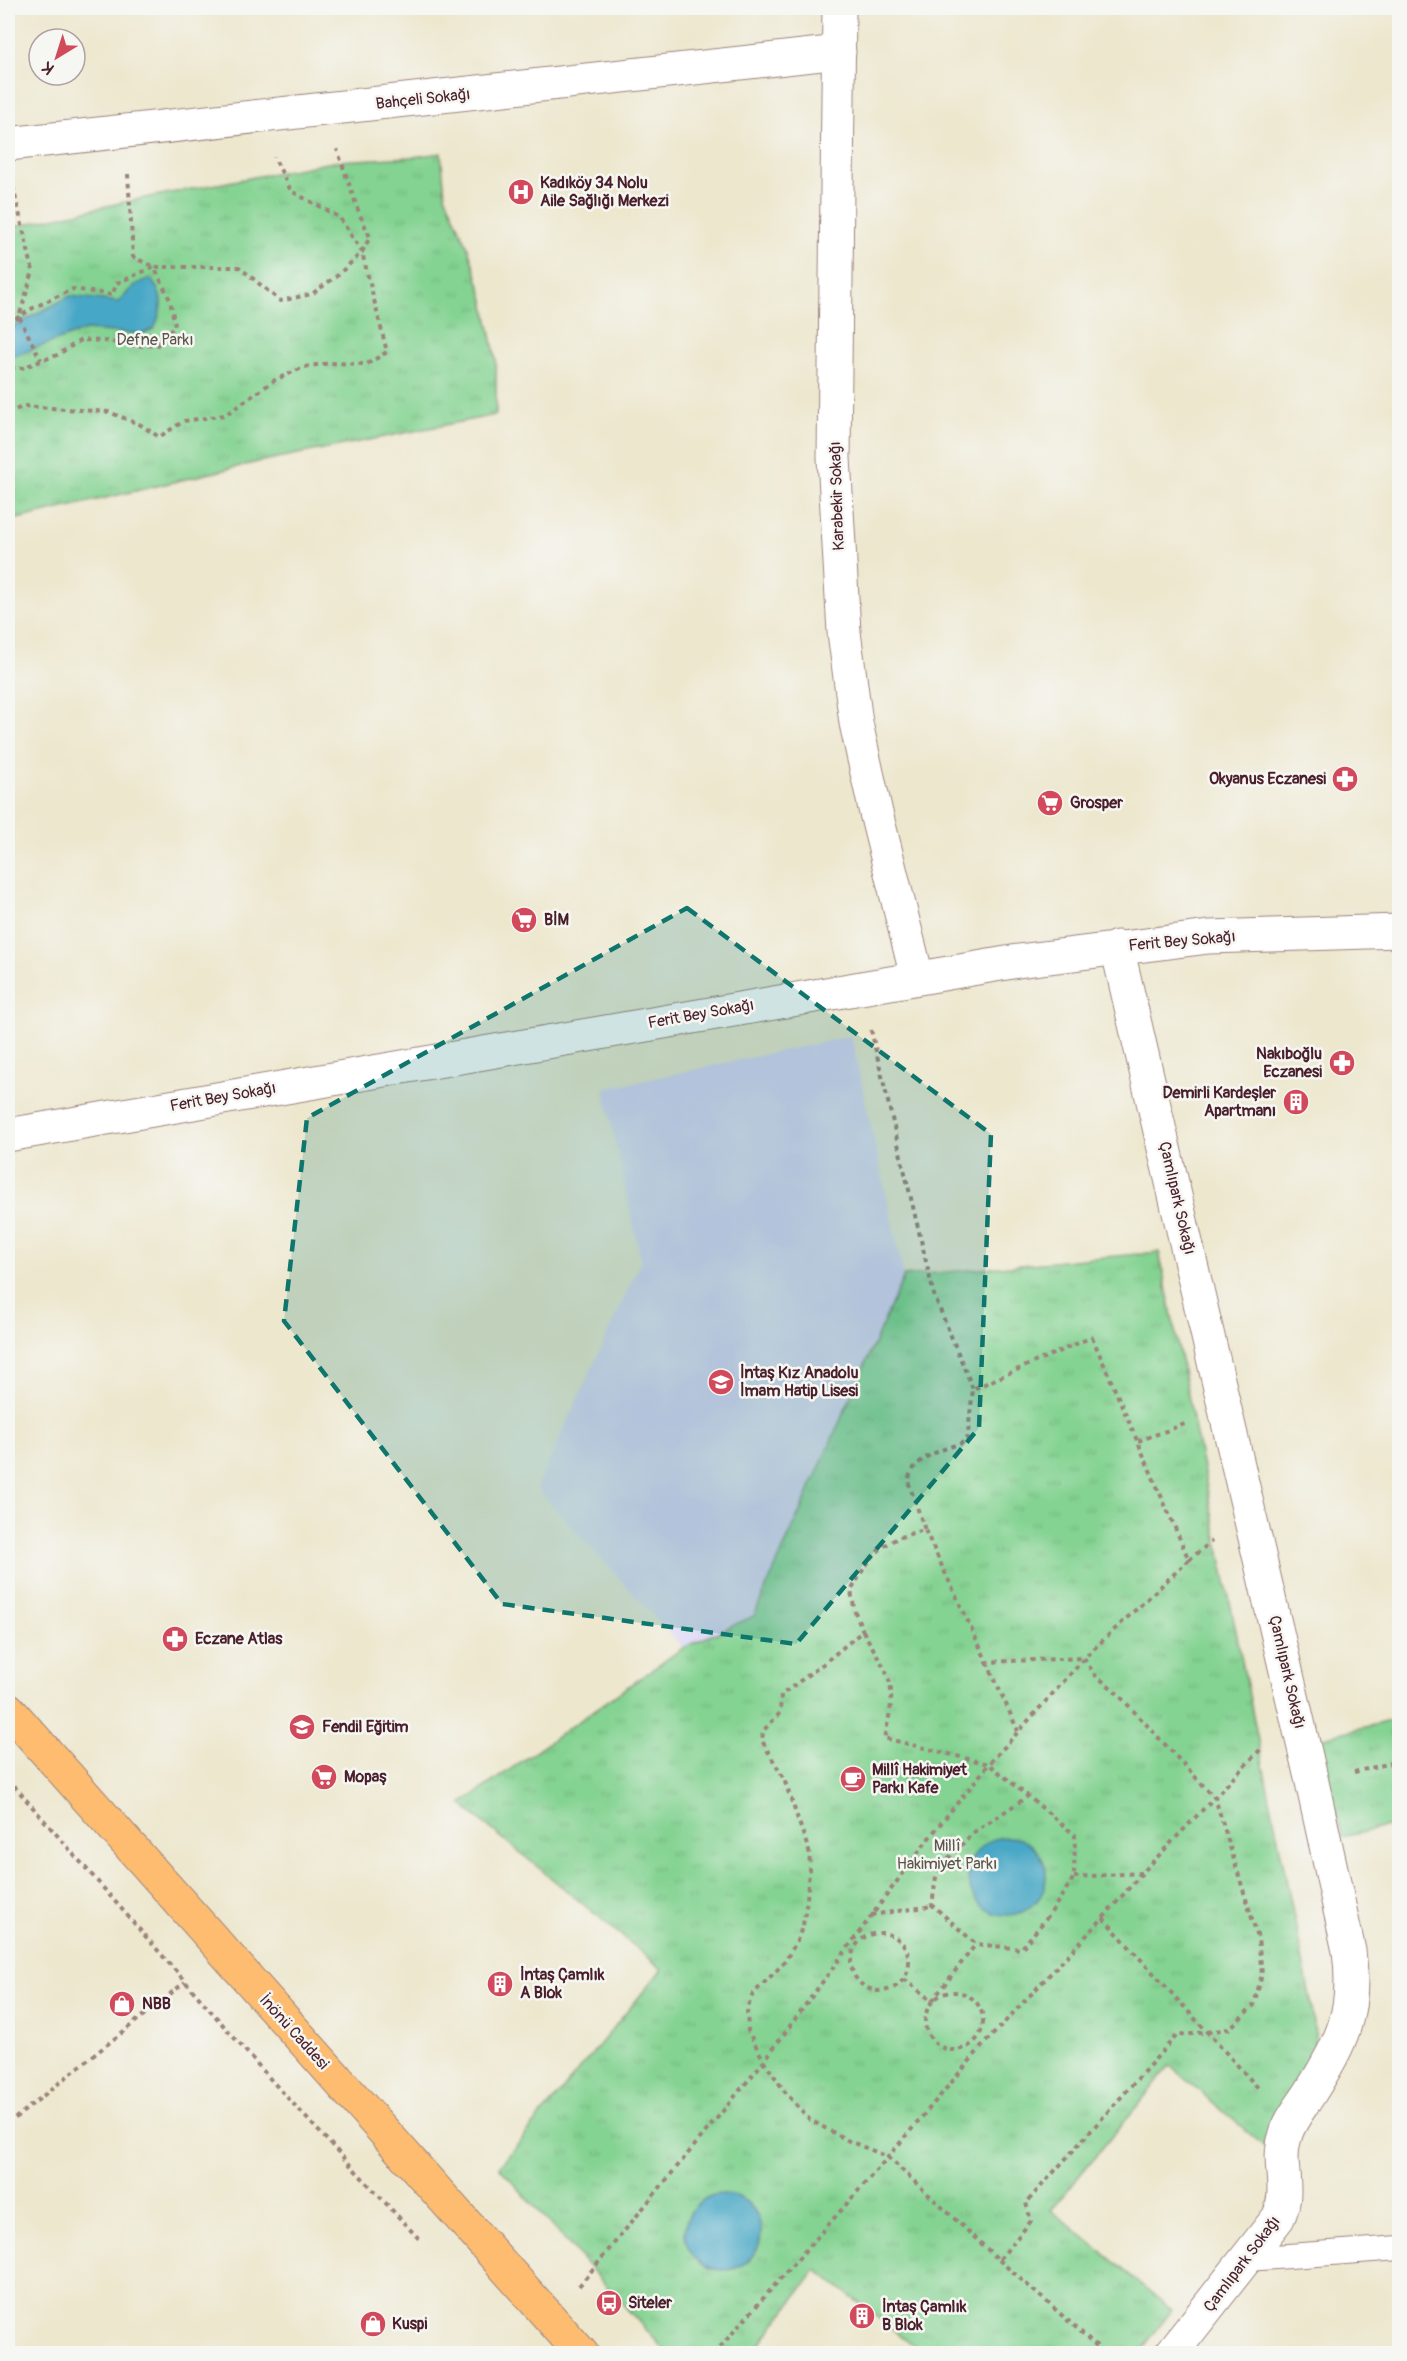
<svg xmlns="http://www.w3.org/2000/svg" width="1407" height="2361" font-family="Pangolin,sans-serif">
  <defs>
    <pattern id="grass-tufts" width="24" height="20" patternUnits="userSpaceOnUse" patternTransform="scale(1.5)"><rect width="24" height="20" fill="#84d392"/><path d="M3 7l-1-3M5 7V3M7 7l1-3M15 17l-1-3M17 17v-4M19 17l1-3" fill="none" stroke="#74b57e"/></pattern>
  </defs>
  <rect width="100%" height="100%" fill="#f6f6f2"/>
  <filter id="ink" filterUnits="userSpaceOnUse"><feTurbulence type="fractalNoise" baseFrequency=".0167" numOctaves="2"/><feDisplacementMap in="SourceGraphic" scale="12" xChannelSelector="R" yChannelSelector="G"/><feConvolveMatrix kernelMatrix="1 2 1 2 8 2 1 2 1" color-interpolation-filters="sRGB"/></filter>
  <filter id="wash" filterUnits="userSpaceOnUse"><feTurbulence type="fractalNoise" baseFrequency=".008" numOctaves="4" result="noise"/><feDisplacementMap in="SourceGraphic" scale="24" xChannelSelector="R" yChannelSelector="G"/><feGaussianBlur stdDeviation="1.35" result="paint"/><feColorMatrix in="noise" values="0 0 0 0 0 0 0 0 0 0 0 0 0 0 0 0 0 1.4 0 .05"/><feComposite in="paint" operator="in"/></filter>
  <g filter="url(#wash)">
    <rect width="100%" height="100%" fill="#ede7ce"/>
    <!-- built -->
    <path fill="#dbd6f7" d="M851 1036 904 1276 754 1616 683 1648 537 1488 641 1261 604 1089Z"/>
    <!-- grass -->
    <g fill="url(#grass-tufts)" stroke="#67795e" stroke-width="1.5">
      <path d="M441 153 445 195 468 248 483 296 496 360V415L262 461 8 521V228L134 200 338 161 413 157Z"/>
      <path d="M1159 1252 1312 2006 1319 2072 1263 2145 1170 2066 1051 2210 1172 2310 1139 2353H924L816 2270 753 2353H667L499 2167 662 1969 461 1804 683 1648 754 1616 904 1276Z"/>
      <path d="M1399 1719V1824L1342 1837 1319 1738Z"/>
    </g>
    <!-- water -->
    <g fill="#47a7c6" stroke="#486378" stroke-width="1.5">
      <path d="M150 279C166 295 162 311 154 329L141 334 86 330 8 358V329L70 296 119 302C130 290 133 283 150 279Z"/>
      <circle cx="1007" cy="1876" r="39"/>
      <circle cx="723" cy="2232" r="38"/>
    </g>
  </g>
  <g filter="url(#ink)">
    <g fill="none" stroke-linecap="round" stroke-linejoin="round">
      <defs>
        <path id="service" d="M1247 2259 1400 2248"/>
        <g id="minor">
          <path d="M839 8 834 458 844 632 856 723 876 813 917 977"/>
          <path d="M8 144 839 52"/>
          <path d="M1117 947 1312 1782 1349 1951C1357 2012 1342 2042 1310 2093 1301 2107 1289 2121 1285 2137 1276 2165 1292 2189 1278 2218L1171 2354"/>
        </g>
        <path id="tertiary" d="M8 1135 1018 961 1209 937 1400 931"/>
        <path id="primary" d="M8 1709 582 2354"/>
      </defs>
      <!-- service casing -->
      <use href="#service" stroke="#9c837c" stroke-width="26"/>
      <!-- minor casing -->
      <use href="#minor" stroke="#9c837c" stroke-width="35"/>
      <!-- tertiary casing -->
      <use href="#tertiary" stroke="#9c837c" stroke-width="35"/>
      <!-- primary casing -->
      <use href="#primary" stroke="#9c837c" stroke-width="35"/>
      <!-- path -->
      <g stroke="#9c837c" stroke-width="4" stroke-dasharray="4.5 4.5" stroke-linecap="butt">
        <path d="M128 174 133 257 154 267H239L280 301 312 294 338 275 362 252 339 217 291 191 274 157"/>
        <path d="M13 187 33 271 19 317 41 360"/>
        <path d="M8 324 33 308 73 289 112 295 117 283 154 267 170 300 175 326 157 345 135 346 105 341 81 340 57 355 22 368H8"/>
        <path d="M8 414 23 406 109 412 141 425 159 437 184 421 225 415 275 380 304 367 330 363 367 364 387 352 362 252 370 237 359 213 337 149"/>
        <path d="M871 1030 934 1295 973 1389"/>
        <path d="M1092 1337 1189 1560 1084 1658 1095 1675 1114 1690 1215 1798 1258 1938 1262 1974 1254 2005 1229 2029 1176 2036 1026 2203 1031 2221 999 2260 888 2157 849 2141 810 2120 785 2092 764 2061 748 2031 747 2008 753 1994 783 1964 796 1943 803 1925 807 1900 810 1854 784 1779 762 1741 763 1731 780 1713 781 1695 823 1664 863 1631 855 1612 851 1591C871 1554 882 1539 925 1530L908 1481C914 1455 946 1449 967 1441L973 1389Z"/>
        <path d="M1138 1441 1185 1424"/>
        <path d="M925 1530 987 1662 1084 1658"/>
        <path d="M1189 1560 1212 1541"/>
        <path d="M863 1631C871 1646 882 1661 888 1677 895 1696 889 1719 884 1738L989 1764 1075 1835 1074 1877 1050 1914 1021 1949 976 1944 932 1905 937 1870 974 1832 1027 1797"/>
        <path d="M987 1662 1018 1731"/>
        <path d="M1354 1772 1400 1761"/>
        <path d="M8 1779 272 2081 420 2240"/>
        <path d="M1074 1877 1141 1873"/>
        <path d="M871 1915 932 1906"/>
        <path d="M1103 1918 1260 2090"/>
        <circle cx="880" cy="1962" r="29"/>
        <path d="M904 1979 932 2001 976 1944"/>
        <circle cx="954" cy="2021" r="29"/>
        <path d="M8 2124 185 1982"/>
        <path d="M999 2260 1106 2354"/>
        <path d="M579 2286 764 2061 929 1838 989 1764 1084 1659"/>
        <path d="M714 2354 888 2157 984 2044 1103 1918 1142 1873 1261 1749"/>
      </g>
      <!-- service -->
      <use href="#service" stroke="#fff" stroke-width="24"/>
      <!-- minor -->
      <use href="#minor" stroke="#fff" stroke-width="33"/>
      <!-- tertiary -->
      <use href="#tertiary" stroke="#fff" stroke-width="33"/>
      <!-- primary -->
      <use href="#primary" stroke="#fdbc70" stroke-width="33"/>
    </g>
  </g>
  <!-- marked area -->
  <path fill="#0f766e" fill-opacity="0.2" stroke="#0f766e" stroke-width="4.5" stroke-dasharray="12 8" stroke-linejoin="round" d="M687 908 991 1134 979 1428 796 1644 502 1604 284 1321 307 1118Z"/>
  <!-- icons -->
  <defs>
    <symbol id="hospital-disc" viewBox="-11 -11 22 22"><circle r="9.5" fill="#d1495b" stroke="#f6f6f2"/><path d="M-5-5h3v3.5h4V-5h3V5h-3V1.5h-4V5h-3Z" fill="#fff"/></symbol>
    <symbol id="pharmacy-disc" viewBox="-11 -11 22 22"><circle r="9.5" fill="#d1495b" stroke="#f6f6f2"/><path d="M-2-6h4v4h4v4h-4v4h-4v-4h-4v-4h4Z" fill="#fff"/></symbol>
    <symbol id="supermarket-disc" viewBox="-11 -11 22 22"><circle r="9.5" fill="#d1495b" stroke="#f6f6f2"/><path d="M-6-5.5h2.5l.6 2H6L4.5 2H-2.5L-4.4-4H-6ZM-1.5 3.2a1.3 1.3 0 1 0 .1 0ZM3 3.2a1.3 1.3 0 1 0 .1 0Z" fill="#fff"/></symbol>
    <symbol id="building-disc" viewBox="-11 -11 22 22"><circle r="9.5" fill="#d1495b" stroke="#f6f6f2"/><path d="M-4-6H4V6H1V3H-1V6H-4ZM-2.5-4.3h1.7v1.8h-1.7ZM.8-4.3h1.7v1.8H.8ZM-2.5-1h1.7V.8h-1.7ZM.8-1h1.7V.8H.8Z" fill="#fff"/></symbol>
    <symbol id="school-disc" viewBox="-11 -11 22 22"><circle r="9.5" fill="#d1495b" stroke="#f6f6f2"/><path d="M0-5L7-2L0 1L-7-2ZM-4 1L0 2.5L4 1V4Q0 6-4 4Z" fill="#fff"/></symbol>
    <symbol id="cafe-disc" viewBox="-11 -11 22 22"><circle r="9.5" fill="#d1495b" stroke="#f6f6f2"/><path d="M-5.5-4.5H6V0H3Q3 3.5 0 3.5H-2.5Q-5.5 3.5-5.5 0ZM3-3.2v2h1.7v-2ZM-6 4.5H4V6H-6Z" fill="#fff"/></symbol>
    <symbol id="shop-disc" viewBox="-11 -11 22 22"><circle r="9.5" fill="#d1495b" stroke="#f6f6f2"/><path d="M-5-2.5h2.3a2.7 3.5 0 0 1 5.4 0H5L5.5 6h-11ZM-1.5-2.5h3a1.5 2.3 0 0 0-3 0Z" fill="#fff"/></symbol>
    <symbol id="bus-disc" viewBox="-11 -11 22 22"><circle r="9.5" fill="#d1495b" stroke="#f6f6f2"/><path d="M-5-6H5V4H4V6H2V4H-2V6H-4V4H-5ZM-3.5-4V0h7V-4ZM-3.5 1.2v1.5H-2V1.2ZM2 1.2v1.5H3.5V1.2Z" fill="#fff"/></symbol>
  </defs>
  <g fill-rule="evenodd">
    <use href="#hospital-disc" x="506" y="177" width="30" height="30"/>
    <use href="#pharmacy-disc" x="1330" y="764" width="30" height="30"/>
    <use href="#supermarket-disc" x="1035" y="788" width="30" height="30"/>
    <use href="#supermarket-disc" x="509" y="905" width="30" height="30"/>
    <use href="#pharmacy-disc" x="1327" y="1048" width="30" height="30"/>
    <use href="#building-disc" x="1281" y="1087" width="30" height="30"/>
    <use href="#school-disc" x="706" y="1367" width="30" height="30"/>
    <use href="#pharmacy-disc" x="160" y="1624" width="30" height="30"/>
    <use href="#school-disc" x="287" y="1712" width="30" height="30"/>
    <use href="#supermarket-disc" x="309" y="1762" width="30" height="30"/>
    <use href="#cafe-disc" x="838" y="1764" width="30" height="30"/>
    <use href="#building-disc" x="485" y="1969" width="30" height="30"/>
    <use href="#shop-disc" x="107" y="1989" width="30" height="30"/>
    <use href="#bus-disc" x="594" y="2288" width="30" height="30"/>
    <use href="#building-disc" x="847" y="2301" width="30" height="30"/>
    <use href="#shop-disc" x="358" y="2309" width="30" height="30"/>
  </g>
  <g text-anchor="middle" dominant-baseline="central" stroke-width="5" stroke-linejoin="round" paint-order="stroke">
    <!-- street labels -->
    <g font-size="16" fill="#4a1f2b" stroke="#f6f6f2">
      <text transform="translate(423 99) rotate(-6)">Bahçeli Sokağı</text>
      <text transform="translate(837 496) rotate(-92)">Karabekir Sokağı</text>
      <text transform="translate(1182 941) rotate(-5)">Ferit Bey Sokağı</text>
      <text transform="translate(701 1014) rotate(-10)">Ferit Bey Sokağı</text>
      <text transform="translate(223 1097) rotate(-10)">Ferit Bey Sokağı</text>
      <text transform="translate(1177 1198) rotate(77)">Çamlıpark Sokağı</text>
      <text transform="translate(1287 1672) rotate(77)">Çamlıpark Sokağı</text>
      <text transform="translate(294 2032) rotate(48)">İnönü Caddesi</text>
      <text transform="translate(1242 2264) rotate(-53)">Çamlıpark Sokağı</text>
    </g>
    <!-- poi labels -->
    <g font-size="16" font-weight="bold" fill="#4a1f2b" stroke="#f6f6f2" text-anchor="start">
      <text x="540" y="183">Kadıköy 34 Nolu<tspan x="540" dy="18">Aile Sağlığı Merkezi</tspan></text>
      <text x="1326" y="779" text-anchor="end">Okyanus Eczanesi</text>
      <text x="1070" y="803">Grosper</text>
      <text x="544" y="920">BİM</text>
      <text x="1322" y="1054" text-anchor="end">Nakıboğlu<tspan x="1322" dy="18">Eczanesi</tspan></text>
      <text x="1276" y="1093" text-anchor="end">Demirli Kardeşler<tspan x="1276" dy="18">Apartmanı</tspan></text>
      <text x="740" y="1373">İntaş Kız Anadolu<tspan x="740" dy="18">İmam Hatip Lisesi</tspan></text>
      <text x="195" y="1639">Eczane Atlas</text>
      <text x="322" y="1727">Fendil Eğitim</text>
      <text x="872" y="1770">Millî Hakimiyet<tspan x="872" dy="18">Parkı Kafe</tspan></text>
      <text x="344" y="1777">Mopaş</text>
      <text x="520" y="1975">İntaş Çamlık<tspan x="520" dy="18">A Blok</tspan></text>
      <text x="142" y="2004">NBB</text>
      <text x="628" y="2303">Siteler</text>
      <text x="882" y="2307">İntaş Çamlık<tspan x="882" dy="18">B Blok</tspan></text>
      <text x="392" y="2324">Kuspi</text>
    </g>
    <!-- park labels -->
    <g font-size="16" fill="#5b554a" stroke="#f6f6f2">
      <text x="155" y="340">Defne Parkı</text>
      <text x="947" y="1846">Millî<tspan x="947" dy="18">Hakimiyet Parkı</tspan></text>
    </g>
  </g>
  <!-- margin -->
  <rect width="1407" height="2361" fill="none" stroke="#f6f6f2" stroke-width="30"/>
  <!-- north arrow -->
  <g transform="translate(57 57) rotate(218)"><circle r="28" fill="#f6f6f2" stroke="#b1a0a2" stroke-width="1.5"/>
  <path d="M0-4.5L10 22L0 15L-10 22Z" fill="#d1495b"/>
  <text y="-9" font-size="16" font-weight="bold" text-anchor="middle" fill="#4a1f2b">K</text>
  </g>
</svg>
